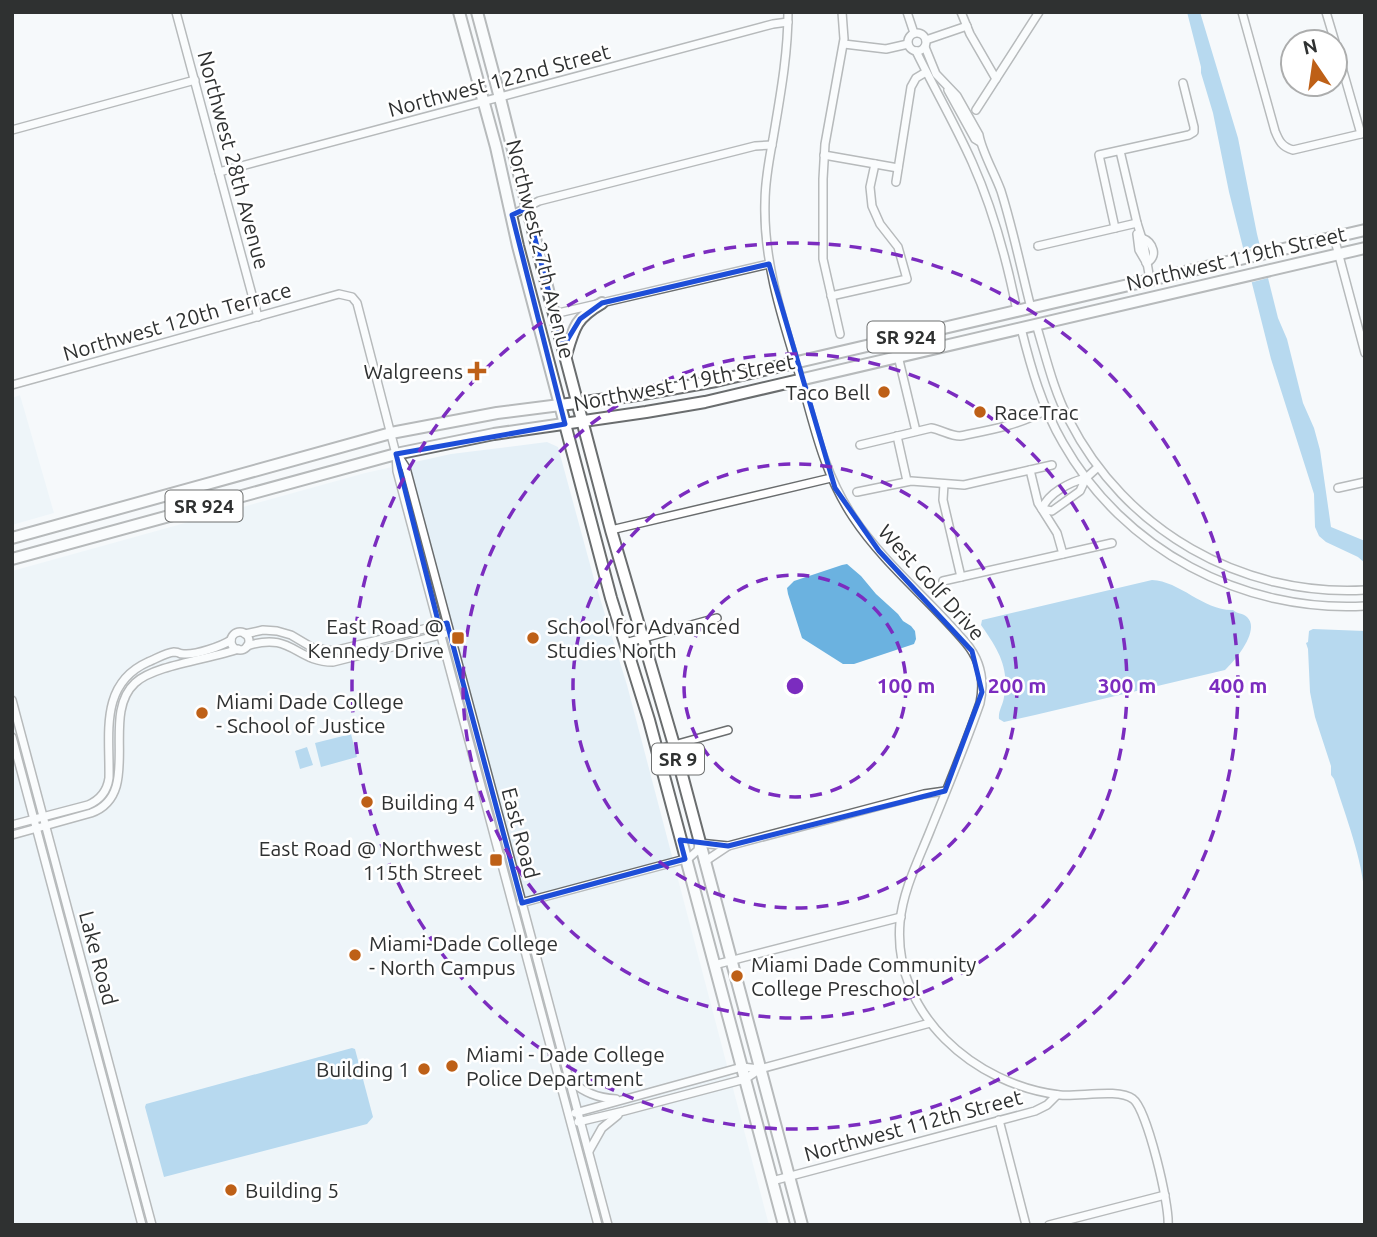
<svg xmlns="http://www.w3.org/2000/svg" width="1377" height="1237" font-family="Ubuntu,sans-serif">
  <rect width="100%" height="100%" fill="#f6f9fb"/>
  <!-- built -->
  <g fill="#e5f0f7">
    <path d="M20 395 54 513 12 525V398Z"/>
    <path d="M547 442 558 447 594 579 627 685 769 1225H12V571L365 473 451 454Z"/>
  </g>
  <!-- water -->
  <g fill="#6bb2e0">
    <path d="M1187 12H1200L1238 138 1257 234 1278 318 1287 339 1303 403 1314 428 1320 450 1331 527 1365 541V563L1358 557 1326 542 1319 536 1315 527 1314 494 1271 359 1229 192 1213 113 1201 73V67Z"/>
    <path d="M847 564 861 576 876 594 898 614 903 621 911 626 915 631 916 639 914 644 854 664H843L802 638 788 594 787 588 794 581 842 565Z"/>
    <path d="M1152 580C1180 581 1204 611 1233 610 1237 614 1243 613 1247 617 1261 630 1235 661 1225 670L1035 715 1004 722 999 719C998 711 1003 705 1004 697 1010 667 997 648 981 625L982 620Z"/>
    <path d="M1313 629 1365 631V898C1362 857 1346 818 1334 779L1331 775V766L1315 717 1310 692 1308 649 1306 643 1308 642 1309 631Z"/>
    <path d="M351 734 357 757 321 767 315 743Z"/>
    <path d="M307 747 313 765 300 769 295 751Z"/>
    <path d="M352 1048 355 1049 373 1117 367 1124 164 1177 145 1107 146 1104Z"/>
  </g>
  <!-- pier -->
  <path fill="#f6f9fb" d="M1263 245 1272 277 1249 283 1241 250Z"/>
  <g fill="none" stroke-linecap="round" stroke-linejoin="round">
    <defs>
      <g id="minor">
        <path d="M176 12 258 317"/>
        <path d="M788 12C788 55 780 97 773 139 769 160 765 180 765 202 763 264 784 324 802 383 815 430 825 475 853 517 884 564 930 600 966 643 981 661 985 680 980 703 965 746 947 789 930 831 918 861 903 890 900 922 892 1014 975 1085 1060 1095 1079 1097 1119 1088 1133 1099 1147 1109 1170 1206 1168 1225"/>
        <path d="M907 12 914 33"/>
        <path d="M961 12 970 34 996 79"/>
        <path d="M1242 12 1275 131C1279 141 1282 147 1293 150L1365 133"/>
        <path d="M1326 12 1335 42"/>
        <circle cx="917" cy="42" r="9"/>
        <path d="M926 40 967 26"/>
        <path d="M1335 43 1361 134"/>
        <path d="M844 44 886 49 908 44"/>
        <path d="M925 47 936 74 957 96 979 135C982 152 995 174 1001 191 1013 229 1021 269 1031 308"/>
        <path d="M916 51C934 88 955 124 972 162 993 209 1007 261 1017 311"/>
        <path d="M948 90 975 139 980 142"/>
        <path d="M976 110 1039 12"/>
        <path d="M12 130 195 80"/>
        <path d="M1120 151 1137 223 1144 245 1150 280"/>
        <path d="M824 155 898 168"/>
        <path d="M219 172 773 24 788 22"/>
        <path d="M896 182 911 87 916 78 926 72"/>
        <path d="M512 215 539 201 755 146 772 145"/>
        <path d="M1115 228 1099 155 1189 135 1194 132V127L1183 83"/>
        <path d="M1137 234 1139 250 1146 262"/>
        <path d="M1334 237 1365 353"/>
        <path d="M1142 238C1153 242 1159 257 1146 263"/>
        <path d="M1038 246 1137 223"/>
        <path d="M831 296 907 279 898 247 880 224 872 206 870 187 875 164"/>
        <path d="M554 314 769 264"/>
        <path d="M1036 324C1046 357 1053 389 1069 420 1125 530 1241 597 1365 590"/>
        <path d="M1021 328C1031 368 1042 407 1063 443 1123 549 1242 613 1365 606"/>
        <path d="M840 334 823 259V179L825 144 844 39 842 12"/>
        <path d="M898 356 916 431"/>
        <path d="M12 385 339 294 352 297 357 303 396 454 397 471 598 1225"/>
        <path d="M897 436 907 481"/>
        <path d="M860 445 931 428C942 430 950 436 960 436 990 430 1020 425 1046 410"/>
        <path d="M397 454 406 468 608 1225"/>
        <path d="M1030 470 1038 503 1057 533 1063 554"/>
        <path d="M1086 478C1070 482 1048 493 1042 509L1052 511 1080 491 1086 478 1098 467"/>
        <path d="M944 484 943 500 961 577"/>
        <path d="M1338 488 1365 482"/>
        <path d="M857 492 911 481 964 485 1052 465"/>
        <path d="M611 530 831 478"/>
        <path d="M943 581 1112 543"/>
        <circle cx="240" cy="641" r="9"/>
        <path d="M245 634 263 630 277 631 291 635 313 648 333 651 440 625"/>
        <path d="M625 643 717 618"/>
        <path d="M247 646C292 631 295 662 333 662L444 634"/>
        <path d="M12 700 152 1225"/>
        <path d="M12 737 142 1225"/>
        <path d="M656 750 728 730"/>
        <path d="M12 825 88 805C100 800 107 792 109 778 110 734 99 684 148 662 156 659 165 653 174 652 181 652 177 654 184 654 196 655 222 646 231 640"/>
        <path d="M12 835 91 813C144 794 99 716 135 683 154 665 211 659 238 649"/>
        <path d="M704 862 728 846 924 794 945 791"/>
        <path d="M521 903 689 858 698 850 699 843 728 846"/>
        <path d="M714 965 901 917"/>
        <path d="M570 1081C584 1092 597 1098 616 1099"/>
        <path d="M575 1113 742 1067 760 1069"/>
        <path d="M999 1120 1026 1225"/>
        <path d="M578 1122 624 1111 745 1079 760 1069 930 1023"/>
        <path d="M589 1151 602 1128 618 1115"/>
        <path d="M772 1181 1035 1111 1047 1105 1057 1095"/>
        <path d="M1049 1225 1165 1195"/>
      </g>
      <g id="primary">
        <path d="M459 12 496 147 518 246 611 598 649 720 784 1225"/>
        <path d="M477 12 500 98 554 314 611 530 674 745 802 1225"/>
        <path d="M566 355C574 327 576 318 602 303"/>
      </g>
      <g id="trunk">
        <path d="M12 538 391 433 497 413 631 396 716 381 1365 230"/>
        <path d="M12 559 396 454 494 434 646 412 705 402 1365 248"/>
      </g>
    </defs>
    <!-- minor casing -->
    <use href="#minor" stroke="#6a6d6e" stroke-width="10"/>
    <!-- primary casing -->
    <use href="#primary" stroke="#6a6d6e" stroke-width="14"/>
    <!-- trunk casing -->
    <use href="#trunk" stroke="#6a6d6e" stroke-width="14"/>
    <!-- minor -->
    <use href="#minor" stroke="#fff" stroke-width="7"/>
    <!-- primary -->
    <use href="#primary" stroke="#fff" stroke-width="10"/>
    <!-- trunk -->
    <use href="#trunk" stroke="#fff" stroke-width="10"/>
  </g>
  <!-- marked area -->
  <path d="M0 0H1377V1237H0ZM527 208 563 347 580 319 602 303 769 264 835 488 879 551 972 651 982 692 945 791 728 846 680 840 685 859 522 903 447 623 439 625 396 454 565 424 512 215Z" fill="#f6f9fb" fill-opacity=".55" fill-rule="evenodd"/>
  <path fill="none" stroke="#1d4ed8" stroke-width="5" stroke-linejoin="round" d="M527 208 563 347 580 319 602 303 769 264 835 488 879 551 972 651 982 692 945 791 728 846 680 840 685 859 522 903 447 623 439 625 396 454 565 424 512 215Z"/>
  <!-- distance rings -->
  <g fill="none" stroke="#7b2cbf" stroke-width="3.5" stroke-dasharray="12 9">
    <circle cx="795" cy="686" r="111"/>
    <circle cx="795" cy="686" r="222"/>
    <circle cx="795" cy="686" r="332"/>
    <circle cx="795" cy="686" r="443"/>
  </g>
  <!-- markers -->
  <g fill="#be6017" stroke="#fff" stroke-width="2.5">
    <path d="M473.5 360.5h7v7h7v7h-7v7h-7v-7h-7v-7h7z"/>
    <circle cx="884" cy="392" r="7"/>
    <circle cx="980" cy="412" r="7"/>
    <rect x="451" y="631" width="14" height="14" rx="3.5"/>
    <circle cx="533" cy="638" r="7"/>
    <circle cx="202" cy="713" r="7"/>
    <circle cx="367" cy="802" r="7"/>
    <rect x="489" y="853" width="14" height="14" rx="3.5"/>
    <circle cx="355" cy="955" r="7"/>
    <circle cx="737" cy="976" r="7"/>
    <circle cx="452" cy="1066" r="7"/>
    <circle cx="424" cy="1069" r="7"/>
    <circle cx="231" cy="1190" r="7"/>
  </g>
  <g text-anchor="middle" dominant-baseline="central" stroke-width="5" stroke-linejoin="round" paint-order="stroke">
    <!-- shield labels -->
    <g fill="#fff" stroke="#6d6f6f" stroke-width="2">
      <rect x="867.5" y="321.5" width="77" height="31" rx="5"/>
      <rect x="165.5" y="490.5" width="77" height="31" rx="5"/>
      <rect x="652" y="743.5" width="52" height="31" rx="5"/>
    </g>
    <g font-size="19" font-weight="bold" fill="#2f3131">
      <text x="906" y="337">SR 924</text>
      <text x="204" y="506">SR 924</text>
      <text x="678" y="759">SR 9</text>
    </g>
    <!-- street labels -->
    <g font-size="21" fill="#2f3131" stroke="#fff">
      <text transform="translate(499 80) rotate(-15)">Northwest 122nd Street</text>
      <text transform="translate(234 160) rotate(75)">Northwest 28th Avenue</text>
      <text transform="translate(541 249) rotate(76)">Northwest 27th Avenue</text>
      <text transform="translate(1236 258) rotate(-13)">Northwest 119th Street</text>
      <text transform="translate(177 321) rotate(-16)">Northwest 120th Terrace</text>
      <text transform="translate(684 382) rotate(-11)">Northwest 119th Street</text>
      <text transform="translate(932 582) rotate(48)">West Golf Drive</text>
      <text transform="translate(521 833) rotate(75)">East Road</text>
      <text transform="translate(99 958) rotate(75)">Lake Road</text>
      <text transform="translate(913 1125) rotate(-15)">Northwest 112th Street</text>
    </g>
    <!-- poi labels -->
    <g font-size="21" fill="#2f3131" stroke="#fff" text-anchor="start">
      <text x="463" y="371" text-anchor="end">Walgreens</text>
      <text x="870" y="392" text-anchor="end">Taco Bell</text>
      <text x="994" y="412">RaceTrac</text>
      <text x="444" y="626" text-anchor="end">East Road @<tspan x="444" dy="24">Kennedy Drive</tspan></text>
      <text x="547" y="626">School for Advanced<tspan x="547" dy="24">Studies North</tspan></text>
      <text x="216" y="701">Miami Dade College<tspan x="216" dy="24">- School of Justice</tspan></text>
      <text x="381" y="802">Building 4</text>
      <text x="482" y="848" text-anchor="end">East Road @ Northwest<tspan x="482" dy="24">115th Street</tspan></text>
      <text x="369" y="943">Miami-Dade College<tspan x="369" dy="24">- North Campus</tspan></text>
      <text x="751" y="964">Miami Dade Community<tspan x="751" dy="24">College Preschool</tspan></text>
      <text x="466" y="1054">Miami - Dade College<tspan x="466" dy="24">Police Department</tspan></text>
      <text x="410" y="1069" text-anchor="end">Building 1</text>
      <text x="245" y="1190">Building 5</text>
    </g>
  </g>
  <circle cx="795" cy="686" r="10" fill="#7b2cbf" stroke="#fff" stroke-width="3.5"/>
  <g font-size="21" text-anchor="middle" font-weight="bold" fill="#7b2cbf" stroke="#fff" stroke-width="5" stroke-linejoin="round" paint-order="stroke">
    <text x="906" y="693">100 m</text>
    <text x="1017" y="693">200 m</text>
    <text x="1127" y="693">300 m</text>
    <text x="1238" y="693">400 m</text>
  </g>
  <!-- border -->
  <rect width="1377" height="1237" fill="none" stroke="#2f3131" stroke-width="28"/>
  <!-- north arrow -->
  <g transform="translate(1314 63) rotate(347)"><circle r="33" fill="#ffffff" stroke="#acadad" stroke-width="2"/>
  <path d="M0-5L12 26L0 18L-12 26Z" fill="#be6017"/>
  <text y="-10" font-size="19" font-weight="bold" text-anchor="middle" fill="#2f3131">N</text>
  </g>
</svg>
